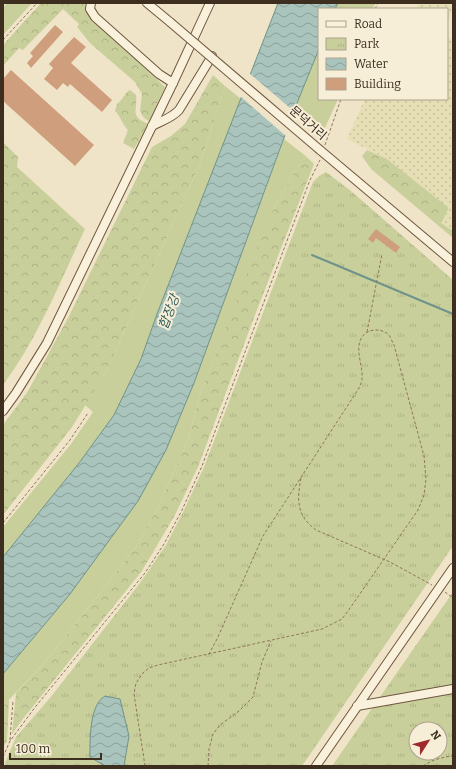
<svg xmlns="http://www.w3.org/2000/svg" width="456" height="769" font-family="Bitter,'Noto Sans KR',serif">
  <defs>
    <pattern id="farmland-dots" width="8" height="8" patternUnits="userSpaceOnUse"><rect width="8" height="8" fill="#e6deb5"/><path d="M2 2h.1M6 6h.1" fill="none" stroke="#c6bf9b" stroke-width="1.8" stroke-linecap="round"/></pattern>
    <pattern id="forest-crowns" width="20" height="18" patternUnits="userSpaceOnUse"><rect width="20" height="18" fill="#c9cf9b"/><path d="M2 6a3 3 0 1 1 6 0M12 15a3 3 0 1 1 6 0" fill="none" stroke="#aeb285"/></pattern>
    <pattern id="park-tufts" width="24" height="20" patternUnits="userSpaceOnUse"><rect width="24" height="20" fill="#c9cf9b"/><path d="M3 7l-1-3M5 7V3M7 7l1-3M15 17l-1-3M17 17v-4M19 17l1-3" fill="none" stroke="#aeb285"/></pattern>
    <pattern id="water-waves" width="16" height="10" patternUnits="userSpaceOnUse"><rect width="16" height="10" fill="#a9c4bc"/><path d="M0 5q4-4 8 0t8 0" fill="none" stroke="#8ba098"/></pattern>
  </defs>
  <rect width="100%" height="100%" fill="#f0e4c8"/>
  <!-- farmland -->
  <g fill="url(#farmland-dots)">
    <path d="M419 3H453V9L447 23V9H417Z"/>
    <path d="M447 38 453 40V231L441 223 449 208 387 159 347 139 365 99H447Z"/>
  </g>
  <!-- green -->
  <g fill="#c9cf9b">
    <path d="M7 3H32L3 35V8Z"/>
    <path d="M338 3H376L372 9H335Z"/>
    <path d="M319 49V99H338L324 130 295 108Z"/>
    <path d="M225 86 241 99 157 314 141 359 114 415 79 463 3 557V527L71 444 93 412 85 405 106 372 200 164Z"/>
    <path d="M284 139 307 157 302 160 274 208 201 391 188 440 158 507 137 546 45 662 3 706V674L70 594 166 450 194 383Z"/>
  </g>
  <!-- forest -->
  <g fill="url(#forest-crowns)">
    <path d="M41 3H87V6L117 41 165 87 149 121 144 118 140 111 142 94 135 82 90 43 77 27 79 24 63 9 23 50 19 48 3 66V45Z"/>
    <path d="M213 75 225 86 200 164 106 372 72 427 3 515V425L28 391 68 318 152 147 171 136 185 124Z"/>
    <path d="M130 90 136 95C138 110 129 116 148 124L134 149 123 143 128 130C122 124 121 117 115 111L117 104C123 100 125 92 130 90Z"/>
    <path d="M3 142 18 157 17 167 85 229C60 282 38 338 3 385Z"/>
    <path d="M367 150 387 159 449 208 441 223 453 231V238L371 169 362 156Z"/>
    <path d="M307 157 314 164 255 315 198 467 175 515 142 571 22 720 12 734 16 693 45 662 137 546 158 507 188 440 201 391 257 248 274 208 302 160Z"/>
    <path d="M9 700 7 741 3 747V706Z"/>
  </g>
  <!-- park -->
  <g fill="url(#park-tufts)" fill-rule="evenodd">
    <path d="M326 172 351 191 453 280V546L302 766H6L5 763 16 737 50 698 140 583 166 545 184 510 204 467 313 182 319 176Z"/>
    <path d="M453 592V766H332ZM416 729H440V753H416Z"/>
  </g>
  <!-- water -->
  <g fill="url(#water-waves)" stroke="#6f938a">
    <path d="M278 3H338L335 9H319V49L295 108 194 383 166 450 138 501 70 594 3 674V557L79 463 114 415 141 359 157 314Z"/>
    <path d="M105 696 120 699 129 736 124 766H105L90 757C90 741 89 705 105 696Z"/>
  </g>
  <!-- pier -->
  <path fill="#f0e4c8" d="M249 73 296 113 287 137 240 96Z"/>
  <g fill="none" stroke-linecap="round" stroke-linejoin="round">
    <!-- stream -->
    <path stroke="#6f938a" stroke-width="2" d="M312 255 453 314"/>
  </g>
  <!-- building -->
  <g fill="#cf9f7d">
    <path d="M55 25 63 32 31 68 27 63 33 56 30 53Z"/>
    <path d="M74 37 86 47 71 63 112 100 102 112 70 84 68 87 63 83 57 90 44 79 53 68 49 64Z"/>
    <path d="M11 70 94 145 75 166 3 101V79Z"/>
    <path d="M376 229 400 247 396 253 376 238 373 243 368 239Z"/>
  </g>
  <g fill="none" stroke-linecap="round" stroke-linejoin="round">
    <defs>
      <g id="secondary">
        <path d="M91 3 90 9 95 17 159 74 173 83"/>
        <path d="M147 3 170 22"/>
        <path d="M152 126C161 121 172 118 179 110L212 56"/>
        <path d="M320 150 453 262"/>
        <path d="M3 411 16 393 47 343 173 83 210 3"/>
        <path d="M357 706 453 689"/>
        <path d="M316 766 453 568"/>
      </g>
    </defs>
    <!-- secondary casing -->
    <use href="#secondary" stroke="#6f573f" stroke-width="10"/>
    <!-- path -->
    <g stroke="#8d765c" stroke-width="1" stroke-dasharray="3 2" stroke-linecap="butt">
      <path d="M375 9 378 3"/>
      <path d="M3 40 37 3"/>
      <path d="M325 145 341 99"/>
      <path d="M367 332 382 254"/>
      <path d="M301 478C297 500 296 515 316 530L390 562 432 585"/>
      <path d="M3 523 70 440 88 413"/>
      <path d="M445 592 453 598"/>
      <path d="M10 740 13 701"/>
      <path d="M3 757 10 741 36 706 145 573 164 544 182 510 202 466 310 180 320 160"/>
      <path d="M145 766 134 694 136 683 143 673 149 668 158 665 322 629 342 619 348 611 418 510 424 495 426 479 424 456 394 345C392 342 391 337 388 334 379 327 364 329 360 341 356 353 363 366 362 379 362 382 360 385 359 388L263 536 217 639 209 654"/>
      <path d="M208 766 209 749 213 734 220 725 239 711 253 697 262 662 271 641"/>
      <path d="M423 766C432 760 442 757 453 756"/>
    </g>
    <!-- secondary -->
    <use href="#secondary" stroke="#faf1dc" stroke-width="8"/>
    <defs>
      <path id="secondary-bridge" d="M170 22 320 150"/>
    </defs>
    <!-- secondary-bridge casing -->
    <use href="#secondary-bridge" stroke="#6f573f" stroke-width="10" stroke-linecap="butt"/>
    <!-- secondary-bridge -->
    <use href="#secondary-bridge" stroke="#faf1dc" stroke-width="8"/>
  </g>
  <g text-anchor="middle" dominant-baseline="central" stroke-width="4" stroke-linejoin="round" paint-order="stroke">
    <!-- street labels -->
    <g font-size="12" fill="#3d2e20" stroke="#f7eed8">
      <text transform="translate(308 123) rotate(41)">문덕거리</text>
    </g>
    <!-- water labels -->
    <g font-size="13" font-style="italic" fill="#2f5d5a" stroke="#f7eed8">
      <text transform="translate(169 312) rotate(-69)">합장강</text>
    </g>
  </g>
  <!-- border -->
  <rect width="456" height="769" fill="none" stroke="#3d2e20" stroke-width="8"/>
  <!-- legend -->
  <rect x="318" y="8" width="130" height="92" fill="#f7eed8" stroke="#ada18e"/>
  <rect x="326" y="21" width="20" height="6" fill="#faf1dc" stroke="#ada18e"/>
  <text x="354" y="28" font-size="12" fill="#3d2e20">Road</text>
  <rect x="326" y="38" width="20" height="12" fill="url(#park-tufts)" stroke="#ada18e"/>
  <text x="354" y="48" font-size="12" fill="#3d2e20">Park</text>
  <rect x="326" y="58" width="20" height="12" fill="url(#water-waves)" stroke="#ada18e"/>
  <text x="354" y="68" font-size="12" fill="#3d2e20">Water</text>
  <rect x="326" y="78" width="20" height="12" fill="#cf9f7d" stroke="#ada18e"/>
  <text x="354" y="88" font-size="12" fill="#3d2e20">Building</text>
  <!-- north arrow -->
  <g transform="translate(428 741) rotate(54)"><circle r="19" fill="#f7eed8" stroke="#ada18e"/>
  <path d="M0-3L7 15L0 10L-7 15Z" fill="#9e2a2b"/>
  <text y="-6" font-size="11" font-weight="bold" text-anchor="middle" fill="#3d2e20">N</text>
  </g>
  <!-- scale -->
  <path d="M10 753v6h91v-6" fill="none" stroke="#3d2e20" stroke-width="2"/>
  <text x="16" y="753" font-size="12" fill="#3d2e20" stroke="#f7eed8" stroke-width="3" paint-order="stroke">100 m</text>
</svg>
